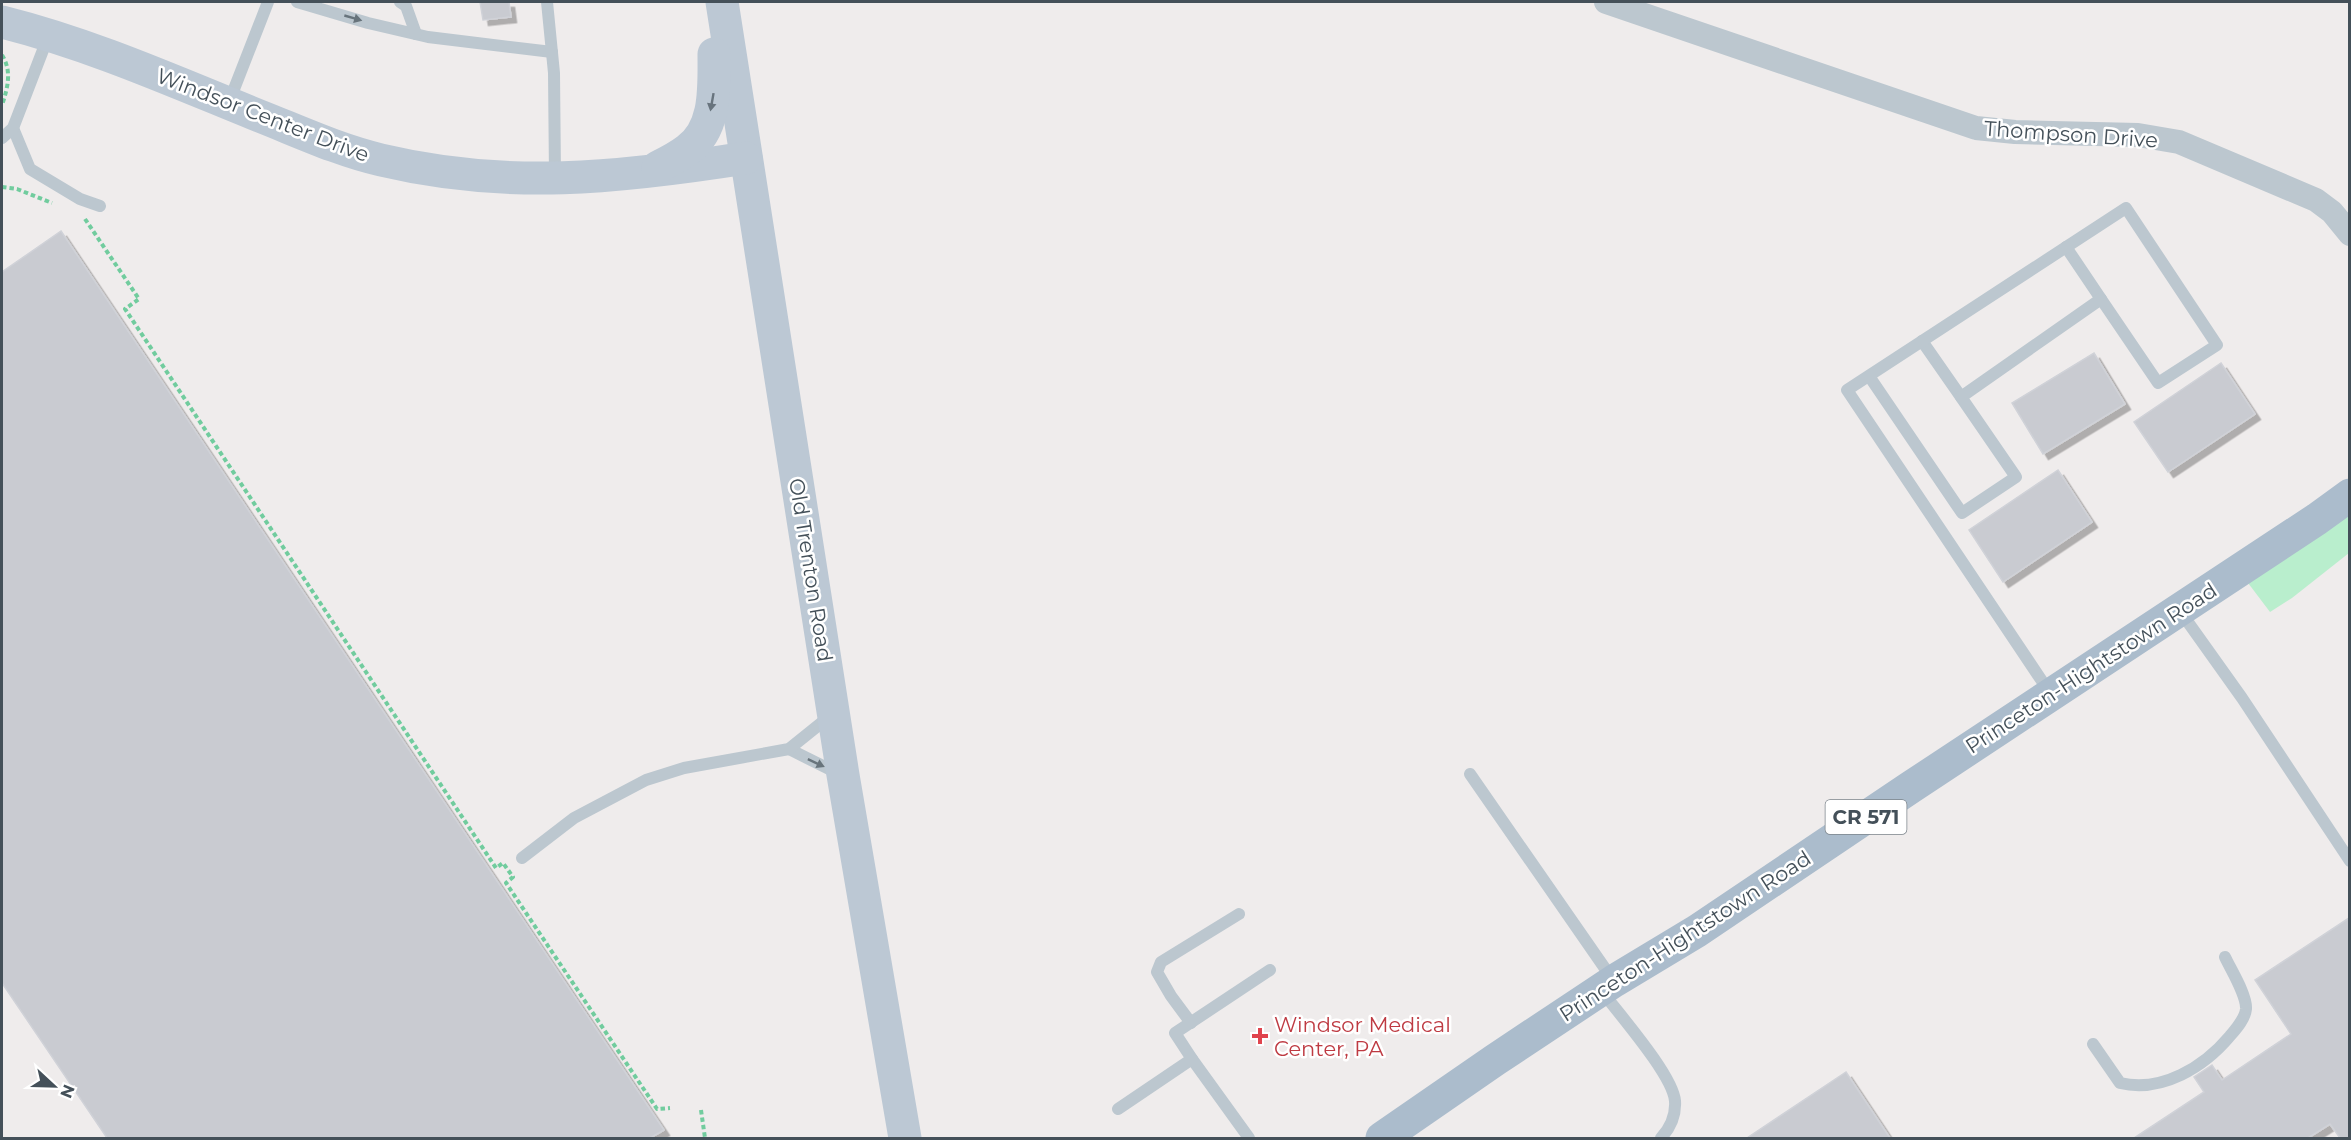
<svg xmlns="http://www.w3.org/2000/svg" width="2351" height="1140" font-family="Montserrat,sans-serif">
  <defs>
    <filter id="shadow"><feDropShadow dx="5.5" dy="5.5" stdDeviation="0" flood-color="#0004"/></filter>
  </defs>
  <rect width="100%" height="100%" fill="#efecec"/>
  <!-- green -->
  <path fill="#b9eecd" d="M2349 495V553L2292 598 2270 612 2239 571Z"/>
  <!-- building -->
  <g fill="#c9cbd1" stroke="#d0d2d8" stroke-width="1.5" filter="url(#shadow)">
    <path d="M480 2H509L511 17 483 20Z"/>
    <path d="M61 231 664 1130 650 1138H107L2 983V272Z"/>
    <path d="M2094 353 2125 404 2043 454 2012 403Z"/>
    <path d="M2221 363 2255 414 2168 472 2134 422Z"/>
    <path d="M2058 470 2092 522 2003 582 1969 530Z"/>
    <path d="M2349 918V1138H2340L2330 1124 2308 1138H2134L2204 1092 2194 1077 2212 1065 2222 1080 2291 1034 2255 980Z"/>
    <path d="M1846 1072 1890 1138H1747Z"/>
  </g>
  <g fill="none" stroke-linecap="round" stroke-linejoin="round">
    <!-- path -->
    <g stroke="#71cc9e" stroke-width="4" stroke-dasharray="4.5 3" stroke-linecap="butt">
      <path d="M2 55C12 71 8 87 2 105"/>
      <path d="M2 187 17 189 52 203"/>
      <path d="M85 219 139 299 125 309 496 868 503 863 513 877 506 883 657 1109 670 1108"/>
      <path d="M701 1110 705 1138"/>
    </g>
    <!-- lane -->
    <g stroke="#bcc7cf" stroke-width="12">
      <path d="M297 2 368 23 428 37 552 52"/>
      <path d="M400 2 406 6 416 34"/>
      <path d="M547 2 554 73 555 177"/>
      <path d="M229 102 268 2"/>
      <path d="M13 128 30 169 80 199 100 206"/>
      <path d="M2 138 13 128 48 37"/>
      <path d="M2066 247 2101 299"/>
      <path d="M1922 341 1961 397"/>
      <path d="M1869 376 1962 513 2016 477 1961 397 2101 299 2158 383 2217 345 2126 208C2033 269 1940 329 1847 390L2050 693"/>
      <path d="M2180 611 2242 698 2350 861"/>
      <path d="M789 749 839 774"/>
      <path d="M1470 774 1613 980"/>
      <path d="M522 858 574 818 646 780 684 768 789 749 830 716"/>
      <path d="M1601 990C1618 1013 1673 1075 1675 1101 1676 1116 1671 1127 1661 1138"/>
      <path d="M1191 1023 1171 996 1157 972 1161 962 1239 914"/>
      <path d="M2093 1044 2120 1083C2162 1093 2204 1067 2230 1036 2236 1029 2245 1019 2246 1009 2247 995 2231 970 2225 957"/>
      <path d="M1192 1059 1175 1033 1270 970"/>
      <path d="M1118 1109 1192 1059 1249 1138"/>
    </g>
    <!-- street -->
    <path stroke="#bcc7cf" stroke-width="24" d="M1606 2 1976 128 2015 132 2138 135 2179 142 2316 200 2332 212 2350 234"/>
    <!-- secondary -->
    <g stroke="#bcc8d4" stroke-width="33">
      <path d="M722 2 843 775 905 1138"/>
      <path d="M2 22C90 44 173 81 257 115 298 131 338 150 381 160 507 190 619 178 746 158"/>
      <path d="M658 167C668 162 678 157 687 150 717 129 714 87 714 54"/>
    </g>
    <!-- primary -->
    <path stroke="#abbccc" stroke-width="33" d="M1382 1138 1495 1060 1614 981 1697 931 1911 787 2317 519 2350 495"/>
  </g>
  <!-- one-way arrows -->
  <defs><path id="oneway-solid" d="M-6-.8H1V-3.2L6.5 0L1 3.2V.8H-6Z" transform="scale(1.5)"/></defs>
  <g fill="#68747c">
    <use href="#oneway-solid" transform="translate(353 18) rotate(16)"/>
    <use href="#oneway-solid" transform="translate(816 763) rotate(25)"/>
  </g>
  <use fill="#68747e" href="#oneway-solid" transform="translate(712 102) rotate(100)"/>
  <!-- markers -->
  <path fill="#e0444e" stroke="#fff" stroke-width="2" d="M1257 1027h6v6h6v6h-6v6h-6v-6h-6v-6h6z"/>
  <g text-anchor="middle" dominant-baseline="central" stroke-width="5" stroke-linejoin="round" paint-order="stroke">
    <!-- shield labels -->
    <rect fill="#fff" stroke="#7c848b" stroke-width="1.5" x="1825.5" y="800" width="81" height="34" rx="4.5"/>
    <g font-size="20" font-weight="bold" fill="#445059">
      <text x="1866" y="817">CR 571</text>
    </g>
    <!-- street labels -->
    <g font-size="21" fill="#445059" stroke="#fff">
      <text transform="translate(263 115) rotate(21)">Windsor Center Drive</text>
      <text transform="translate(2071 134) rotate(4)">Thompson Drive</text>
      <text transform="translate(811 570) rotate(81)">Old Trenton Road</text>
      <text transform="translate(2091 668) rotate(-33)">Princeton-Hightstown Road</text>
      <text transform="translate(1685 936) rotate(-33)">Princeton-Hightstown Road</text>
    </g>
    <!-- health labels -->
    <g font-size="21" fill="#be3a42" stroke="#fff" text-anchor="start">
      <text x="1274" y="1024">Windsor Medical<tspan x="1274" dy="24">Center, PA</tspan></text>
    </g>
  </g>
  <!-- border -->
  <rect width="2351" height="1140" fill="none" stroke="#445059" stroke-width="6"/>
  <!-- north arrow -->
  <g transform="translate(54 1086) rotate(112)" stroke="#ffffff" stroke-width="4.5" paint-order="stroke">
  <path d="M0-4.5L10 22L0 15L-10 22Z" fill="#445059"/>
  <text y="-9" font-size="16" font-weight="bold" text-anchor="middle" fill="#445059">N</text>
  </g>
</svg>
